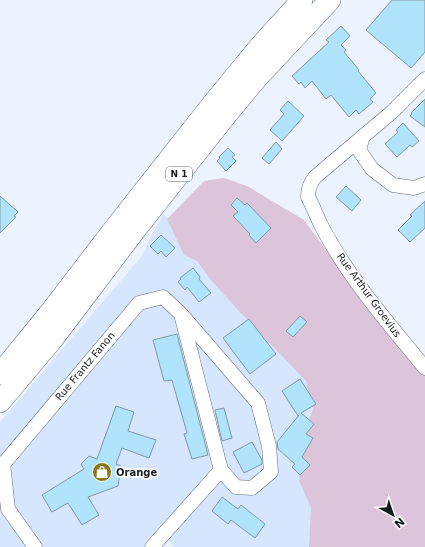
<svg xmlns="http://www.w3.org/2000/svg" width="425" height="547" font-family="'DejaVu Sans',sans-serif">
  <rect width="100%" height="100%" fill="#ecf3fe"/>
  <!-- built -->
  <path fill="#d7e6ff" d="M163 213 341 409 334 547H174L169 541 163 547H0V422L141 257Z"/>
  <!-- green -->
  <path fill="#dcc5da" d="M224 178 247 186 304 220 368 307 425 373V547H309L311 507 299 481 300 446 313 409 306 381 237 309 210 279 197 261 184 255 167 219 204 181Z"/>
  <!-- building -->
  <g fill="#afe4fc" stroke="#8297a1">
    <path d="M392 0H425V52L411 68 366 30Z"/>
    <path d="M341 26 350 36 341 45 346 50 344 52 359 70 358 71 376 93 370 99 373 102 359 114 356 110 349 117 331 95 326 99 312 81 305 88 301 82 299 84 292 76 329 42 326 40Z"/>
    <path d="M425 99V127L410 116 412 114 411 113Z"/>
    <path d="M288 101 304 116 282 141 270 130 284 114 280 110Z"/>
    <path d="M403 123 419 141 412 147 410 145 397 157 385 144 398 132 396 130Z"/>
    <path d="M276 142 282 149 269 164 262 158Z"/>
    <path d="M228 148 235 155 232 157 236 161 226 171 217 161 220 158 219 157Z"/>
    <path d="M346 186 361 200 352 211 336 197Z"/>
    <path d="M0 196 18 212 14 216 16 217 0 233Z"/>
    <path d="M237 198 245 205 247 203 271 228 256 243 249 235 250 234 233 216 238 212 231 205Z"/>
    <path d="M425 201V228L410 242 398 230 412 216 410 215Z"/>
    <path d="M161 235 175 248 166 257 161 251 158 254 150 246Z"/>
    <path d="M193 268 200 277 199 279 211 293 199 302 187 287 185 290 178 282 181 279 180 278Z"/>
    <path d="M300 316 307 322 293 337 286 331Z"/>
    <path d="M249 319 276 354 250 374 223 338Z"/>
    <path d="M177 334 208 455 192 459 184 434 187 433 172 380 164 381 153 340Z"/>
    <path d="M300 379 316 404 301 413 314 424 306 434 313 438 302 457 310 465 300 475 292 467 295 464 278 449 277 442 299 415 298 416 282 391Z"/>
    <path d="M116 406 134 412 128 431 156 440 149 458 122 448 116 464 121 466 118 486 88 497 99 515 82 525 68 503 52 512 42 495 84 469 81 464 89 456 97 459Z"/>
    <path d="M224 408 232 438 222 441 215 410Z"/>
    <path d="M252 442 262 460V464L244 473 233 452Z"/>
    <path d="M222 497 238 509 241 505 265 524 255 538 231 520 228 524 212 511Z"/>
  </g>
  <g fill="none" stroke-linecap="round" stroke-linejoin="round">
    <defs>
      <g id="minor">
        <path d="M425 79 392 112 315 177C310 183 308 189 308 197 313 206 316 215 321 225 347 276 389 324 425 368"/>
        <path d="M363 136 359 150 372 169 393 185 414 188 425 184"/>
        <path d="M3 463 8 509 35 547"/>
        <path d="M0 468 139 303 163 297 181 314 258 403 269 446 271 472 252 488 236 487 221 470 181 314"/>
        <path d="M152 547 221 470"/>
      </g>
      <g id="highway">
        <path d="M0 374 52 310 111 233 210 107 261 45 302 0"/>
        <path d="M0 402 52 340 136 229 228 113 257 78 330 0"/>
      </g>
    </defs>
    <!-- minor casing -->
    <use href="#minor" stroke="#626c7c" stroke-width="15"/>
    <!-- highway casing -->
    <use href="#highway" stroke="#626c7c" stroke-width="22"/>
    <!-- minor -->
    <use href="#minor" stroke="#fff" stroke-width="14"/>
    <!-- highway -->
    <use href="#highway" stroke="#fff" stroke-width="21"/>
  </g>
  <!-- icons -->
  <defs>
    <symbol id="shop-disc" viewBox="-11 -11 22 22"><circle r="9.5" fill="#8d751a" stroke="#fff"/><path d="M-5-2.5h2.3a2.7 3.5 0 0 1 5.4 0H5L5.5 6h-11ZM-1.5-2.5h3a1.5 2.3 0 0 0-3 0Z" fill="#fff"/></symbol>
  </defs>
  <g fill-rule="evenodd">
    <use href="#shop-disc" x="91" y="461" width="22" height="22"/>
  </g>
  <g text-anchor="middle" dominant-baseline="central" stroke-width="3.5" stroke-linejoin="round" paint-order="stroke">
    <!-- shield labels -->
    <rect fill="#fff" stroke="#5d6064" stroke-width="1" x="166" y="167" width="26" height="14" rx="3"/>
    <g font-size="9" font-weight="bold" fill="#181c22">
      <text x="179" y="174">N 1</text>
    </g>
    <!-- street labels -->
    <g font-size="10" fill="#181c22" stroke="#fff">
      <text transform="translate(369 295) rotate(54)">Rue Arthur Groevius</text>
      <text transform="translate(85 366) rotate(-50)">Rue Frantz Fanon</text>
    </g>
    <!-- poi labels -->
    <g font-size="10" font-weight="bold" fill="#181c22" stroke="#fff" text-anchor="start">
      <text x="116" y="472">Orange</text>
    </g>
  </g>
  <!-- north arrow -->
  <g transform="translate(393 515) rotate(140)" stroke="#ffffff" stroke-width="3" paint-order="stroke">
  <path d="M0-3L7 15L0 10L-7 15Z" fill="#181c22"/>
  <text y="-6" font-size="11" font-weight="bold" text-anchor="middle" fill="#181c22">N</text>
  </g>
</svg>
